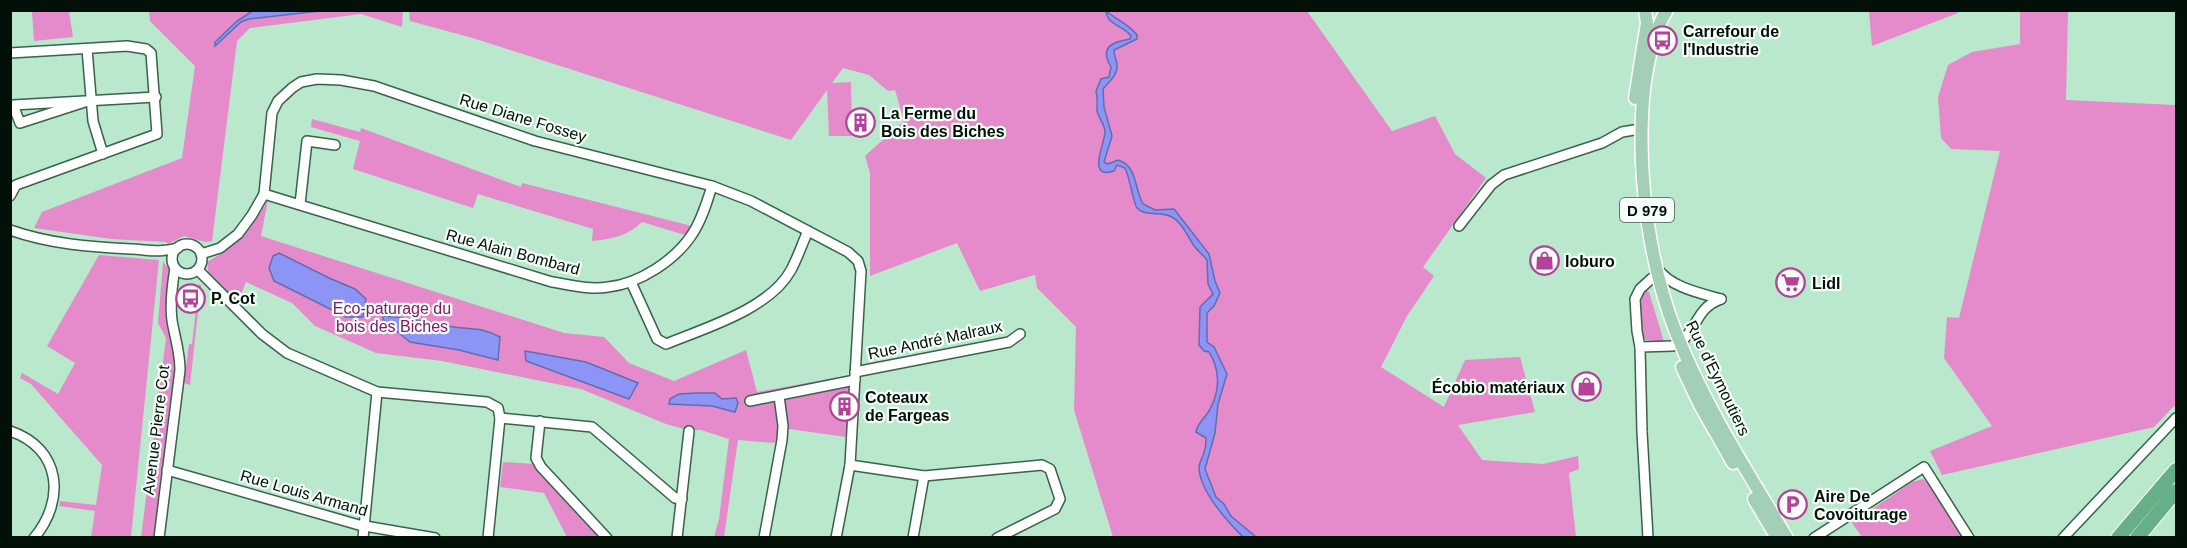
<svg xmlns="http://www.w3.org/2000/svg" width="2187" height="548" font-family="Arial,sans-serif">
  <rect width="100%" height="100%" fill="#b9e8cc"/>
  <!-- green -->
  <g fill="#e58bcb">
    <path d="M32 11H69L73 37 34 41Z"/>
    <path d="M149 11H403L402 27 361 14 250 28 237 41 212 241 205 242 184 236 168 244 166 242 111 239 34 228 42 212 182 158 195 66 150 21Z"/>
    <path d="M409 11H1307L1392 131 1435 116 1455 154 1486 178 1423 267 1434 276 1407 316 1381 367 1444 407 1465 360 1520 357 1535 412 1458 425 1482 460 1543 464 1578 456 1579 469 1569 473 1576 537H1113L1074 410 1076 327 1037 288 1035 275 980 291 957 243 870 276V173L865 156 904 121 895 90 888 91 869 75 843 68 832 83 851 82 852 136H829L827 90 791 140 476 39 410 21Z"/>
    <path d="M1957 11 1958 13 1872 46 1869 11Z"/>
    <path d="M2020 11H2068L2066 100 2176 105V404L2154 427 1942 475 1930 451 1992 426 1944 358 1947 317 1959 318 2000 151 1951 149 1941 138 1938 97 1948 65 1972 52 2020 44Z"/>
    <path d="M312 119 360 132 361 128 521 187 522 183 692 226 685 235 642 222C628 236 611 239 592 241L593 229 478 194 473 208 353 169 360 141 311 127Z"/>
    <path d="M268 200 261 236 564 333 604 337 629 363 674 381 746 350 757 392 851 375 846 437 789 429 774 443 738 440 724 537H714L719 519 729 439 701 430H688L666 424 581 389 442 361 376 353 315 326 292 303 246 282 237 304 209 276 207 262C237 246 251 229 268 200Z"/>
    <path d="M99 255 159 260 131 537H91L95 511 59 506 60 501 96 505 102 465 31 384 20 378 22 373 58 394 75 363 47 346Z"/>
    <path d="M163 262 169 269V322L176 360 154 537 141 538 166 338 158 323Z"/>
    <path d="M199 284 201 285 190 385 184 383 189 344H192Z"/>
    <path d="M1644 290 1649 292 1664 342 1646 340 1643 336 1640 305Z"/>
    <path d="M503 462 534 464 601 537H567L544 493 500 487Z"/>
    <path d="M1923 479 1931 485 1966 537H1862L1852 523 1912 482Z"/>
  </g>
  <!-- water -->
  <g fill="#8c94f5" stroke="#636cae" stroke-width="1.5">
    <path d="M254 10H319V11L249 19 241 22 215 46V42L237 21Z"/>
    <path d="M1106 11C1114 18 1130 25 1137 35V39L1114 50C1114 57 1117 60 1117 66 1118 75 1108 83 1103 89L1104 107 1112 136 1104 162 1108 164 1118 160C1138 166 1134 189 1143 204L1155 210 1174 209 1209 254 1215 281 1220 293 1214 306 1207 313V342L1214 347 1227 374 1218 404 1215 433 1205 469 1216 497 1224 504 1231 516 1256 537H1243C1227 521 1202 493 1199 470 1198 463 1203 458 1204 452 1206 448 1206 442 1206 438L1196 432C1198 421 1207 417 1211 407 1220 390 1220 369 1209 352L1204 351 1199 345 1200 307 1213 294 1208 284 1207 260C1203 255 1198 251 1194 246 1187 236 1183 223 1172 217 1161 210 1147 218 1137 208 1134 205 1129 175 1125 168L1117 165 1114 171C1086 180 1105 143 1105 132 1105 124 1098 118 1097 110 1097 103 1098 98 1096 91L1101 79 1109 77 1111 67C1099 47 1112 42 1130 39L1131 36C1124 26 1107 25 1106 11Z"/>
    <path d="M279 253 329 278 355 289 366 299 363 317H346L274 281 269 268 273 256Z"/>
    <path d="M383 316C407 317 430 323 454 327 473 330 482 327 500 337L498 360 459 350 410 342 383 320Z"/>
    <path d="M525 351 586 362 638 383 629 399 526 361Z"/>
    <path d="M696 393H715L722 399 736 398 738 403 735 412 712 406 669 404 670 399 679 394Z"/>
  </g>
  <g fill="none" stroke-linecap="round" stroke-linejoin="round">
    <defs>
      <g id="minor">
        <path d="M87 49 93 121 103 154"/>
        <path d="M10 53 127 46 146 49 151 53 157 134 16 185 10 196"/>
        <path d="M91 100 20 123 13 105 156 97"/>
        <path d="M264 194 552 282C571 285 590 290 608 287 639 284 676 260 693 233 702 219 707 202 712 186"/>
        <path d="M300 204 307 141 335 145"/>
        <path d="M1459 226 1491 185 1504 175 1602 143 1622 132 1634 130"/>
        <path d="M10 230C50 244 90 247 131 249 150 250 159 253 178 248"/>
        <circle cx="187" cy="259" r="15"/>
        <path d="M201 254 220 248 238 234 252 215 264 194 272 113 278 101 292 88 301 82 317 79 341 80 374 86 535 141 712 186 751 201 848 252 858 261 861 271 850 465 836 538"/>
        <path d="M1657 268C1670 287 1699 293 1721 299"/>
        <path d="M198 270 262 334 287 353 377 392 487 402 498 408 500 418 488 538"/>
        <path d="M631 282 657 339 666 344C705 328 770 309 791 270 798 257 802 244 808 231"/>
        <path d="M1680 343C1698 328 1696 308 1721 299"/>
        <path d="M1640 347 1673 346"/>
        <path d="M855 372 1009 342 1020 334"/>
        <path d="M750 401 855 380"/>
        <path d="M500 418 592 427 675 498 682 499"/>
        <path d="M540 421 536 458 541 467 607 538"/>
        <path d="M10 431C61 448 66 500 34 538"/>
        <path d="M850 465 924 476 1042 465 1050 469 1060 499 1055 509 997 538"/>
        <path d="M167 470 359 525 435 538"/>
        <path d="M159 538 180 370C180 354 176 341 173 326 169 308 172 286 175 268"/>
        <path d="M363 538 377 392"/>
        <path d="M677 538 689 431"/>
        <path d="M764 538 782 440 783 426 779 396"/>
        <path d="M913 538 924 476"/>
        <path d="M1648 538 1642 432 1640 347 1637 331 1635 299 1640 289 1652 278"/>
        <path d="M1814 538 1924 467 1969 538"/>
        <path d="M2063 538 2176 418"/>
      </g>
      <g id="major">
        <path d="M1667 10C1650 37 1643 85 1642 116 1639 185 1650 265 1675 330 1703 403 1747 471 1787 538"/>
        <path d="M1635 98 1647 23 1645 10"/>
        <path d="M1682 367 1700 405 1733 463"/>
        <path d="M1754 499 1777 538"/>
      </g>
      <g id="highway">
        <path d="M2118 538 2176 470"/>
        <path d="M2137 538 2176 491"/>
      </g>
    </defs>
    <!-- minor casing -->
    <use href="#minor" stroke="#38624b" stroke-width="12"/>
    <!-- major casing -->
    <use href="#major" stroke="#fff" stroke-width="15"/>
    <!-- highway casing -->
    <use href="#highway" stroke="#fff" stroke-width="16"/>
    <!-- minor -->
    <use href="#minor" stroke="#fff" stroke-width="9"/>
    <!-- major -->
    <use href="#major" stroke="#a4cfb7" stroke-width="12"/>
    <!-- highway -->
    <use href="#highway" stroke="#67af87" stroke-width="14"/>
  </g>
  <!-- icons -->
  <defs>
    <symbol id="bus-ring" viewBox="-11 -11 22 22"><circle r="9.5" fill="#f5fef8" stroke="#b5419a" stroke-width="1.5"/><path d="M-5-6H5V4H4V6H2V4H-2V6H-4V4H-5ZM-3.5-4V0h7V-4ZM-3.5 1.2v1.5H-2V1.2ZM2 1.2v1.5H3.5V1.2Z" fill="#b5419a"/></symbol>
    <symbol id="building-ring" viewBox="-11 -11 22 22"><circle r="9.5" fill="#f5fef8" stroke="#b5419a" stroke-width="1.5"/><path d="M-4-6H4V6H1V3H-1V6H-4ZM-2.5-4.3h1.7v1.8h-1.7ZM.8-4.3h1.7v1.8H.8ZM-2.5-1h1.7V.8h-1.7ZM.8-1h1.7V.8H.8Z" fill="#b5419a"/></symbol>
    <symbol id="shop-ring" viewBox="-11 -11 22 22"><circle r="9.5" fill="#f5fef8" stroke="#b5419a" stroke-width="1.5"/><path d="M-5-2.5h2.3a2.7 3.5 0 0 1 5.4 0H5L5.5 6h-11ZM-1.5-2.5h3a1.5 2.3 0 0 0-3 0Z" fill="#b5419a"/></symbol>
    <symbol id="supermarket-ring" viewBox="-11 -11 22 22"><circle r="9.5" fill="#f5fef8" stroke="#b5419a" stroke-width="1.5"/><path d="M-6-5.5h2.5l.6 2H6L4.5 2H-2.5L-4.4-4H-6ZM-1.5 3.2a1.3 1.3 0 1 0 .1 0ZM3 3.2a1.3 1.3 0 1 0 .1 0Z" fill="#b5419a"/></symbol>
    <symbol id="parking-ring" viewBox="-11 -11 22 22"><circle r="9.5" fill="#f5fef8" stroke="#b5419a" stroke-width="1.5"/><path d="M-3.5-5.5H1a3.5 3.5 0 0 1 0 7H-1V5.5H-3.5ZM-1-3.4V-.6H.8a1.4 1.4 0 0 0 0-2.8Z" fill="#b5419a"/></symbol>
  </defs>
  <g fill-rule="evenodd">
    <use href="#bus-ring" x="1646" y="24" width="33" height="33"/>
    <use href="#building-ring" x="844" y="106" width="33" height="33"/>
    <use href="#shop-ring" x="1528" y="244" width="33" height="33"/>
    <use href="#supermarket-ring" x="1774" y="266" width="33" height="33"/>
    <use href="#bus-ring" x="174" y="282" width="33" height="33"/>
    <use href="#shop-ring" x="1570" y="370" width="33" height="33"/>
    <use href="#building-ring" x="828" y="390" width="33" height="33"/>
    <use href="#parking-ring" x="1776" y="488" width="33" height="33"/>
  </g>
  <g text-anchor="middle" dominant-baseline="central" stroke-width="4.5" stroke-linejoin="round" paint-order="stroke">
    <!-- shield labels -->
    <rect fill="#f5fef8" stroke="#4b574f" stroke-width="1.5" x="1620" y="198" width="54" height="24" rx="4.5"/>
    <g font-size="15" font-weight="bold" fill="#021007">
      <text x="1647" y="210">D 979</text>
    </g>
    <!-- poi labels -->
    <g font-size="16" font-weight="bold" fill="#021007" stroke="#f5fef8" text-anchor="start">
      <text x="1683" y="31">Carrefour de<tspan x="1683" dy="18">l'Industrie</tspan></text>
      <text x="881" y="113">La Ferme du<tspan x="881" dy="18">Bois des Biches</tspan></text>
      <text x="1565" y="261">Ioburo</text>
      <text x="1812" y="283">Lidl</text>
      <text x="211" y="298">P. Cot</text>
      <text x="1565" y="387" text-anchor="end">Écobio matériaux</text>
      <text x="865" y="397">Coteaux<tspan x="865" dy="18">de Fargeas</tspan></text>
      <text x="1814" y="496">Aire De<tspan x="1814" dy="18">Covoiturage</tspan></text>
    </g>
    <!-- street labels -->
    <g font-size="16" fill="#021007" stroke="#f5fef8">
      <text transform="translate(523 118) rotate(17)">Rue Diane Fossey</text>
      <text transform="translate(513 252) rotate(15)">Rue Alain Bombard</text>
      <text transform="translate(935 340) rotate(-12)">Rue André Malraux</text>
      <text transform="translate(1718 378) rotate(64)">Rue d'Eymoutiers</text>
      <text transform="translate(156 430) rotate(-83)">Avenue Pierre Cot</text>
      <text transform="translate(304 493) rotate(16)">Rue Louis Armand</text>
    </g>
    <!-- park labels -->
    <g font-size="16" fill="#86166f" stroke="#f5fef8">
      <text x="392" y="308">Eco-paturage du<tspan x="392" dy="18">bois des Biches</tspan></text>
    </g>
  </g>
  <!-- border -->
  <rect width="2187" height="548" fill="none" stroke="#021007" stroke-width="24"/>
</svg>
